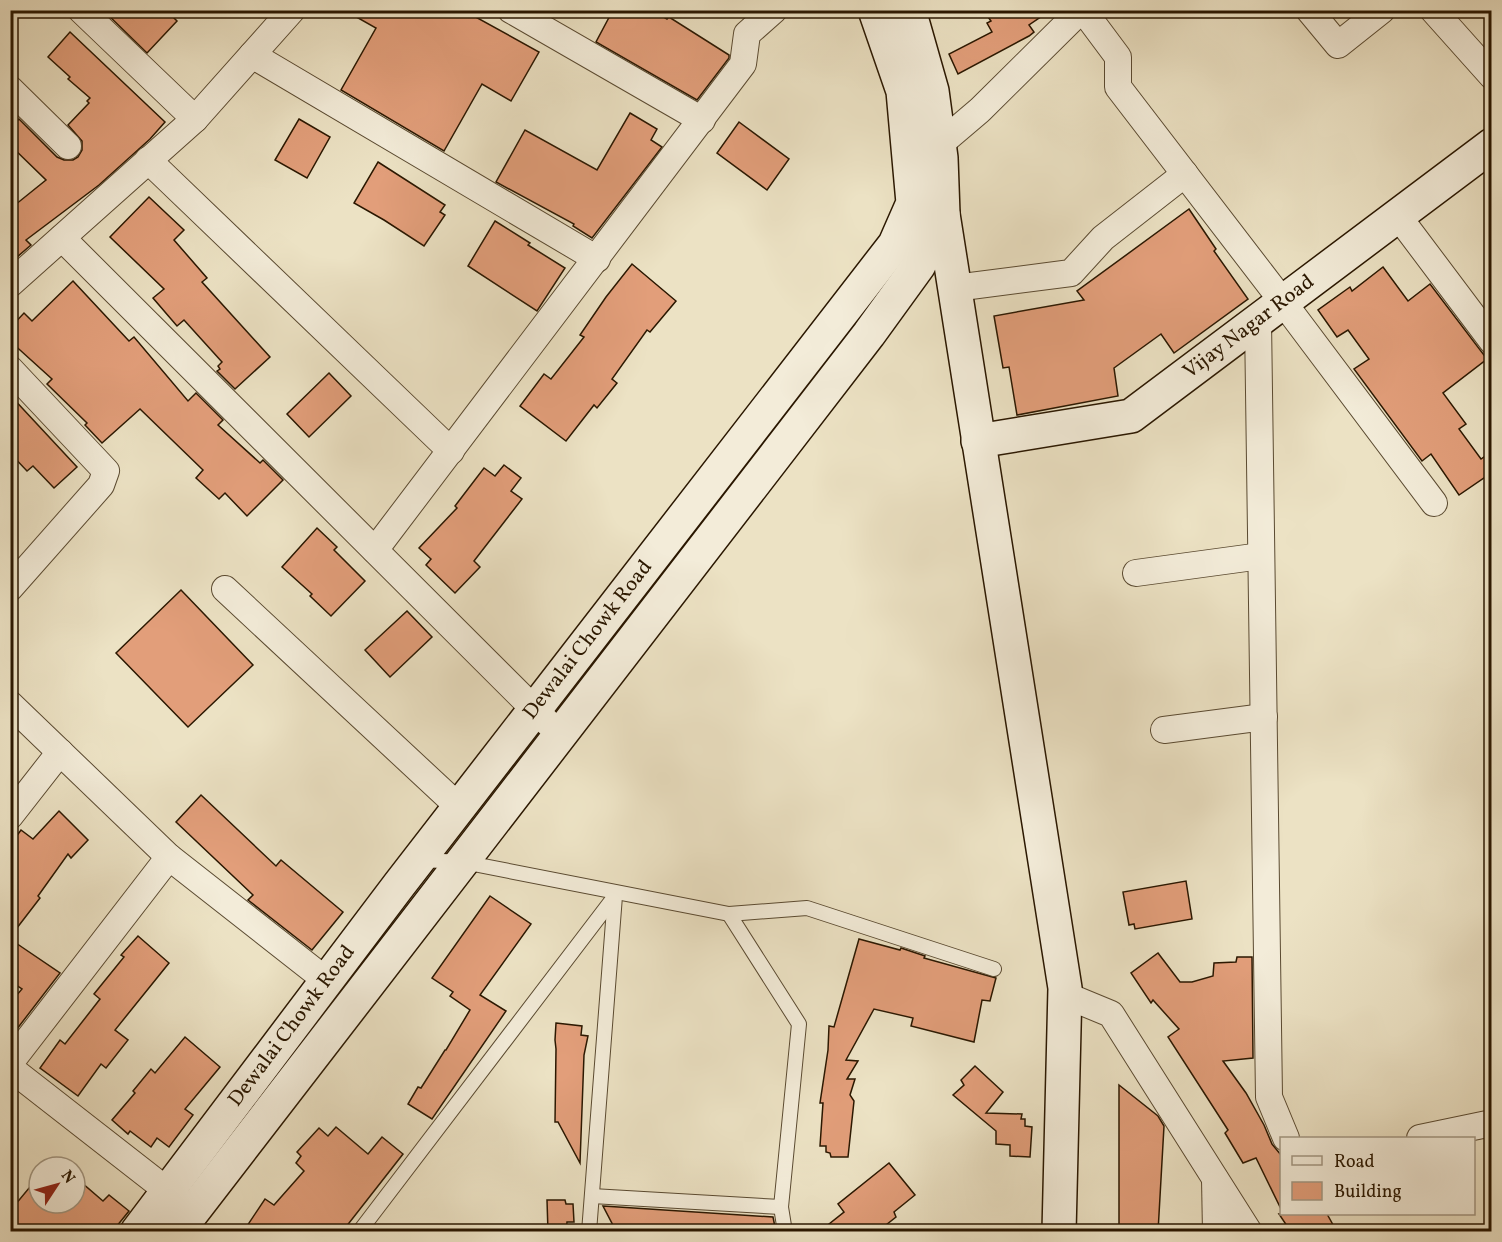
<svg xmlns="http://www.w3.org/2000/svg" width="1502" height="1242" font-family="Vollkorn,serif">
  <rect width="100%" height="100%" fill="#ece2c4"/>
  <filter id="stains"><feTurbulence type="fractalNoise" baseFrequency=".00333" numOctaves="4"/><feColorMatrix values="0 0 0 0 .2 0 0 0 0 .09 0 0 0 0 .02 0 0 0 .5 -.17"/></filter>
  <radialGradient id="worn" r=".72"><stop offset=".6" stop-color="#630" stop-opacity="0"/><stop offset="1" stop-color="#630" stop-opacity=".3"/></radialGradient>
  <!-- building -->
  <g fill="#e29e7a" stroke="#2a1700" stroke-width="1.5">
    <path d="M103 10H166L177 21 147 53Z"/>
    <path d="M344 10H463L539 52 511 101 482 84 444 151 341 90 376 28Z"/>
    <path d="M613 10H651L667 19 669 17 729 55V58L697 100 596 42Z"/>
    <path d="M983 10H1051L1029 25 1034 32 1029 36 958 74 949 54 992 32 987 23 991 21Z"/>
    <path d="M70 32 165 122 150 139 99 185 26 240 31 245 10 263V209L46 180 10 145V128L19 119 57 157 64 160H73L78 157 82 150V141L68 125 89 103 87 101 90 98 68 79 70 77 48 57Z"/>
    <path d="M630 113 657 129 651 140 662 147 592 238 573 226 574 224 496 182 525 130 597 170Z"/>
    <path d="M299 119 330 137 307 178 275 160Z"/>
    <path d="M739 122 789 159 767 190 717 153Z"/>
    <path d="M378 162 445 205 440 212 445 215 424 246 384 220 354 203Z"/>
    <path d="M149 197 184 230 174 240 207 278 202 282 270 357 235 389 217 371 220 369 218 366 222 362 184 320 177 326 153 298 164 289 110 237Z"/>
    <path d="M1189 209 1216 249 1214 251 1248 299 1174 353 1161 334 1114 368 1118 396 1017 415 1009 367 1003 368 994 316 1084 300 1077 291Z"/>
    <path d="M495 221 530 243 528 245 565 268 537 311 468 266Z"/>
    <path d="M632 264 676 301 650 332 647 330 612 379 617 383 597 408 594 405 566 441 520 406 544 374 551 379 584 337 580 335 606 297Z"/>
    <path d="M1383 267 1408 301 1430 284 1487 359 1443 393 1466 424 1459 429 1481 459 1491 452V473L1459 495 1431 454 1422 461 1354 369 1369 359 1348 330 1337 337 1318 310 1350 287 1352 291Z"/>
    <path d="M73 281 129 341 134 337 188 401 196 393 223 420 218 425 260 463 263 460 283 480 247 516 225 493 219 499 196 478 203 470 140 409 102 443 85 425 87 423 47 384 52 379 10 341V328L24 313 32 321Z"/>
    <path d="M329 373 351 396 309 437 287 414Z"/>
    <path d="M10 395 77 467 54 488 33 466 27 471 10 453Z"/>
    <path d="M504 465 521 478 511 491 522 499 474 561 480 567 455 593 426 565 431 559 419 548 457 508 455 506 484 468 495 476Z"/>
    <path d="M317 528 337 547 334 550 365 581 331 616 310 596 312 594 282 567Z"/>
    <path d="M181 590 253 665 188 727 116 653Z"/>
    <path d="M407 611 432 637 390 677 365 650Z"/>
    <path d="M201 795 276 866 281 860 343 912 312 950 248 900 253 895 176 822Z"/>
    <path d="M59 811 88 840 71 858 68 854 38 896 40 898 10 937V845L21 830 33 839Z"/>
    <path d="M1186 881 1192 919 1135 929 1134 924 1129 925 1123 892Z"/>
    <path d="M490 896 531 924 480 995 506 1011 432 1119 408 1104 418 1087 421 1088 445 1050H446L470 1010 450 996 453 992 432 978Z"/>
    <path d="M138 936 169 963 115 1030 128 1040 106 1068 101 1064 78 1096 40 1068 60 1040 65 1044 100 999 94 994 124 957 121 955Z"/>
    <path d="M10 939 60 973 10 1038V1003L22 989 10 981Z"/>
    <path d="M859 939 900 950 901 948 925 956 924 958 996 978 990 1001 982 1000 974 1042 911 1026 913 1018 874 1009 846 1060 858 1061 847 1079H855L850 1095 854 1101 848 1157H831L830 1153 826 1152V1146H820L823 1103H820L828 1050 829 1026 834 1027Z"/>
    <path d="M1158 953 1180 982H1192L1213 976 1214 963 1236 962 1237 957H1252L1253 1058 1223 1061 1246 1093 1264 1125 1272 1144 1281 1155V1209L1256 1158 1243 1163 1225 1133 1228 1130 1168 1037 1179 1029 1153 1000 1151 1003 1131 973Z"/>
    <path d="M556 1023 582 1026 581 1035 588 1036 584 1055 580 1163 558 1122H555L556 1049 555 1040Z"/>
    <path d="M185 1037 220 1067 185 1109 193 1115 169 1147 157 1138 151 1147 130 1131 128 1134 112 1120 135 1093 133 1091 151 1069 155 1073Z"/>
    <path d="M975 1066 1003 1092 986 1113 1022 1114 1021 1119H1025V1126L1032 1127 1030 1157 1010 1156V1145L996 1144V1131L953 1095 964 1085 961 1080Z"/>
    <path d="M1119 1085 1158 1116 1164 1126 1158 1232H1119Z"/>
    <path d="M336 1127 368 1154 382 1137 403 1154 342 1232H243L265 1199 274 1205 304 1171 296 1163 301 1156 297 1152 319 1128 328 1136Z"/>
    <path d="M889 1163 915 1195 894 1212 896 1217 877 1232H819L844 1212 838 1204Z"/>
    <path d="M39 1176V1203H75V1177L103 1201 109 1195 129 1211 112 1232H10V1211Z"/>
    <path d="M547 1200H565L566 1204H573L574 1222H567L566 1232H548Z"/>
    <path d="M603 1206 773 1217 776 1232H644L615 1229Z"/>
    <path d="M1279 1214H1327L1337 1232H1291Z"/>
  </g>
  <g fill="none" stroke-linecap="round" stroke-linejoin="round">
    <defs>
      <g id="lane">
        <path d="M421 860 463 862 729 914 807 908 994 969"/>
        <path d="M729 914 799 1024 781 1207 785 1232"/>
        <path d="M592 1196 781 1207"/>
        <path d="M359 1232 615 896"/>
        <path d="M589 1232 615 896"/>
      </g>
      <g id="street">
        <path d="M81 10 195 119"/>
        <path d="M511 10 702 120"/>
        <path d="M1083 10 1118 57V87L1283 302 1434 503"/>
        <path d="M1309 10 1338 45 1382 10"/>
        <path d="M1433 10 1492 76"/>
        <path d="M252 55 597 259"/>
        <path d="M10 89 68 146"/>
        <path d="M940 144 980 110 1081 10"/>
        <path d="M148 160 451 451"/>
        <path d="M1398 216 1492 341"/>
        <path d="M62 238 548 723"/>
        <path d="M10 284 195 119 292 10"/>
        <path d="M955 288 1071 273 1103 238 1185 174"/>
        <path d="M1258 321 1269 1097 1286 1138"/>
        <path d="M10 369 106 471 101 485 10 588"/>
        <path d="M375 550 743 64 747 34 774 10"/>
        <path d="M1136 573 1261 556"/>
        <path d="M225 589 459 807"/>
        <path d="M10 704 169 857 327 981"/>
        <path d="M1164 730 1264 717"/>
        <path d="M10 816 60 752"/>
        <path d="M1065 995 1111 1014 1249 1232"/>
        <path d="M10 1063 169 857"/>
        <path d="M10 1068 183 1203"/>
        <path d="M1420 1138 1492 1123"/>
        <path d="M1215 1179 1216 1232"/>
      </g>
      <g id="secondary">
        <path d="M940 213 943 214 1065 988 1059 1232"/>
        <path d="M978 441 1131 416 1492 145"/>
        <path d="M137 1232 399 885 895 244 913 203 903 91 875 10"/>
        <path d="M177 1232 869 334 919 265 943 214 941 158 932 91 909 10"/>
      </g>
    </defs>
    <!-- lane casing -->
    <use href="#lane" stroke="#5a4a31" stroke-width="16"/>
    <!-- street casing -->
    <use href="#street" stroke="#5a4a31" stroke-width="28"/>
    <!-- secondary casing -->
    <use href="#secondary" stroke="#2a1700" stroke-width="36"/>
    <!-- lane -->
    <use href="#lane" stroke="#f3ecd9" stroke-width="14"/>
    <!-- street -->
    <use href="#street" stroke="#f3ecd9" stroke-width="26"/>
    <!-- secondary -->
    <use href="#secondary" stroke="#f3ecd9" stroke-width="33"/>
  </g>
  <g text-anchor="middle" dominant-baseline="central" stroke-width="6" stroke-linejoin="round" paint-order="stroke">
    <!-- street labels -->
    <g font-size="21" fill="#2a1700" stroke="#f3ecd9">
      <text transform="translate(1249 327) rotate(-37)">Vijay Nagar Road</text>
      <text transform="translate(588 640) rotate(-52)">Dewalai Chowk Road</text>
      <text transform="translate(292 1026) rotate(-53)">Dewalai Chowk Road</text>
    </g>
  </g>
  <!-- margin -->
  <rect width="1502" height="1242" fill="none" stroke="#ece2c4" stroke-width="36"/>
  <rect x="12" y="12" width="1478" height="1218" fill="none" stroke="#2a1700" stroke-width="3"/>
  <rect x="18" y="18" width="1466" height="1206" fill="none" stroke="#2a1700" stroke-width="1.5"/>
  <!-- legend -->
  <rect x="1280" y="1137" width="195" height="78" fill="#f3ecd9" stroke="#a39782" stroke-width="1.5"/>
  <rect x="1292" y="1156" width="30" height="9" fill="#f3ecd9" stroke="#a39782" stroke-width="1.5"/>
  <text x="1334" y="1167" font-size="18" fill="#2a1700">Road</text>
  <rect x="1292" y="1182" width="30" height="18" fill="#e29e7a" stroke="#a39782" stroke-width="1.5"/>
  <text x="1334" y="1197" font-size="18" fill="#2a1700">Building</text>
  <!-- north arrow -->
  <g transform="translate(57 1185) rotate(54)"><circle r="28" fill="#f3ecd9" stroke="#a39782" stroke-width="1.5"/>
  <path d="M0-4.5L10 22L0 15L-10 22Z" fill="#8f2418"/>
  <text y="-9" font-size="16" font-weight="bold" text-anchor="middle" fill="#2a1700">N</text>
  </g>
  <rect width="100%" height="100%" filter="url(#stains)"/>
  <rect width="100%" height="100%" fill="url(#worn)"/>
</svg>
